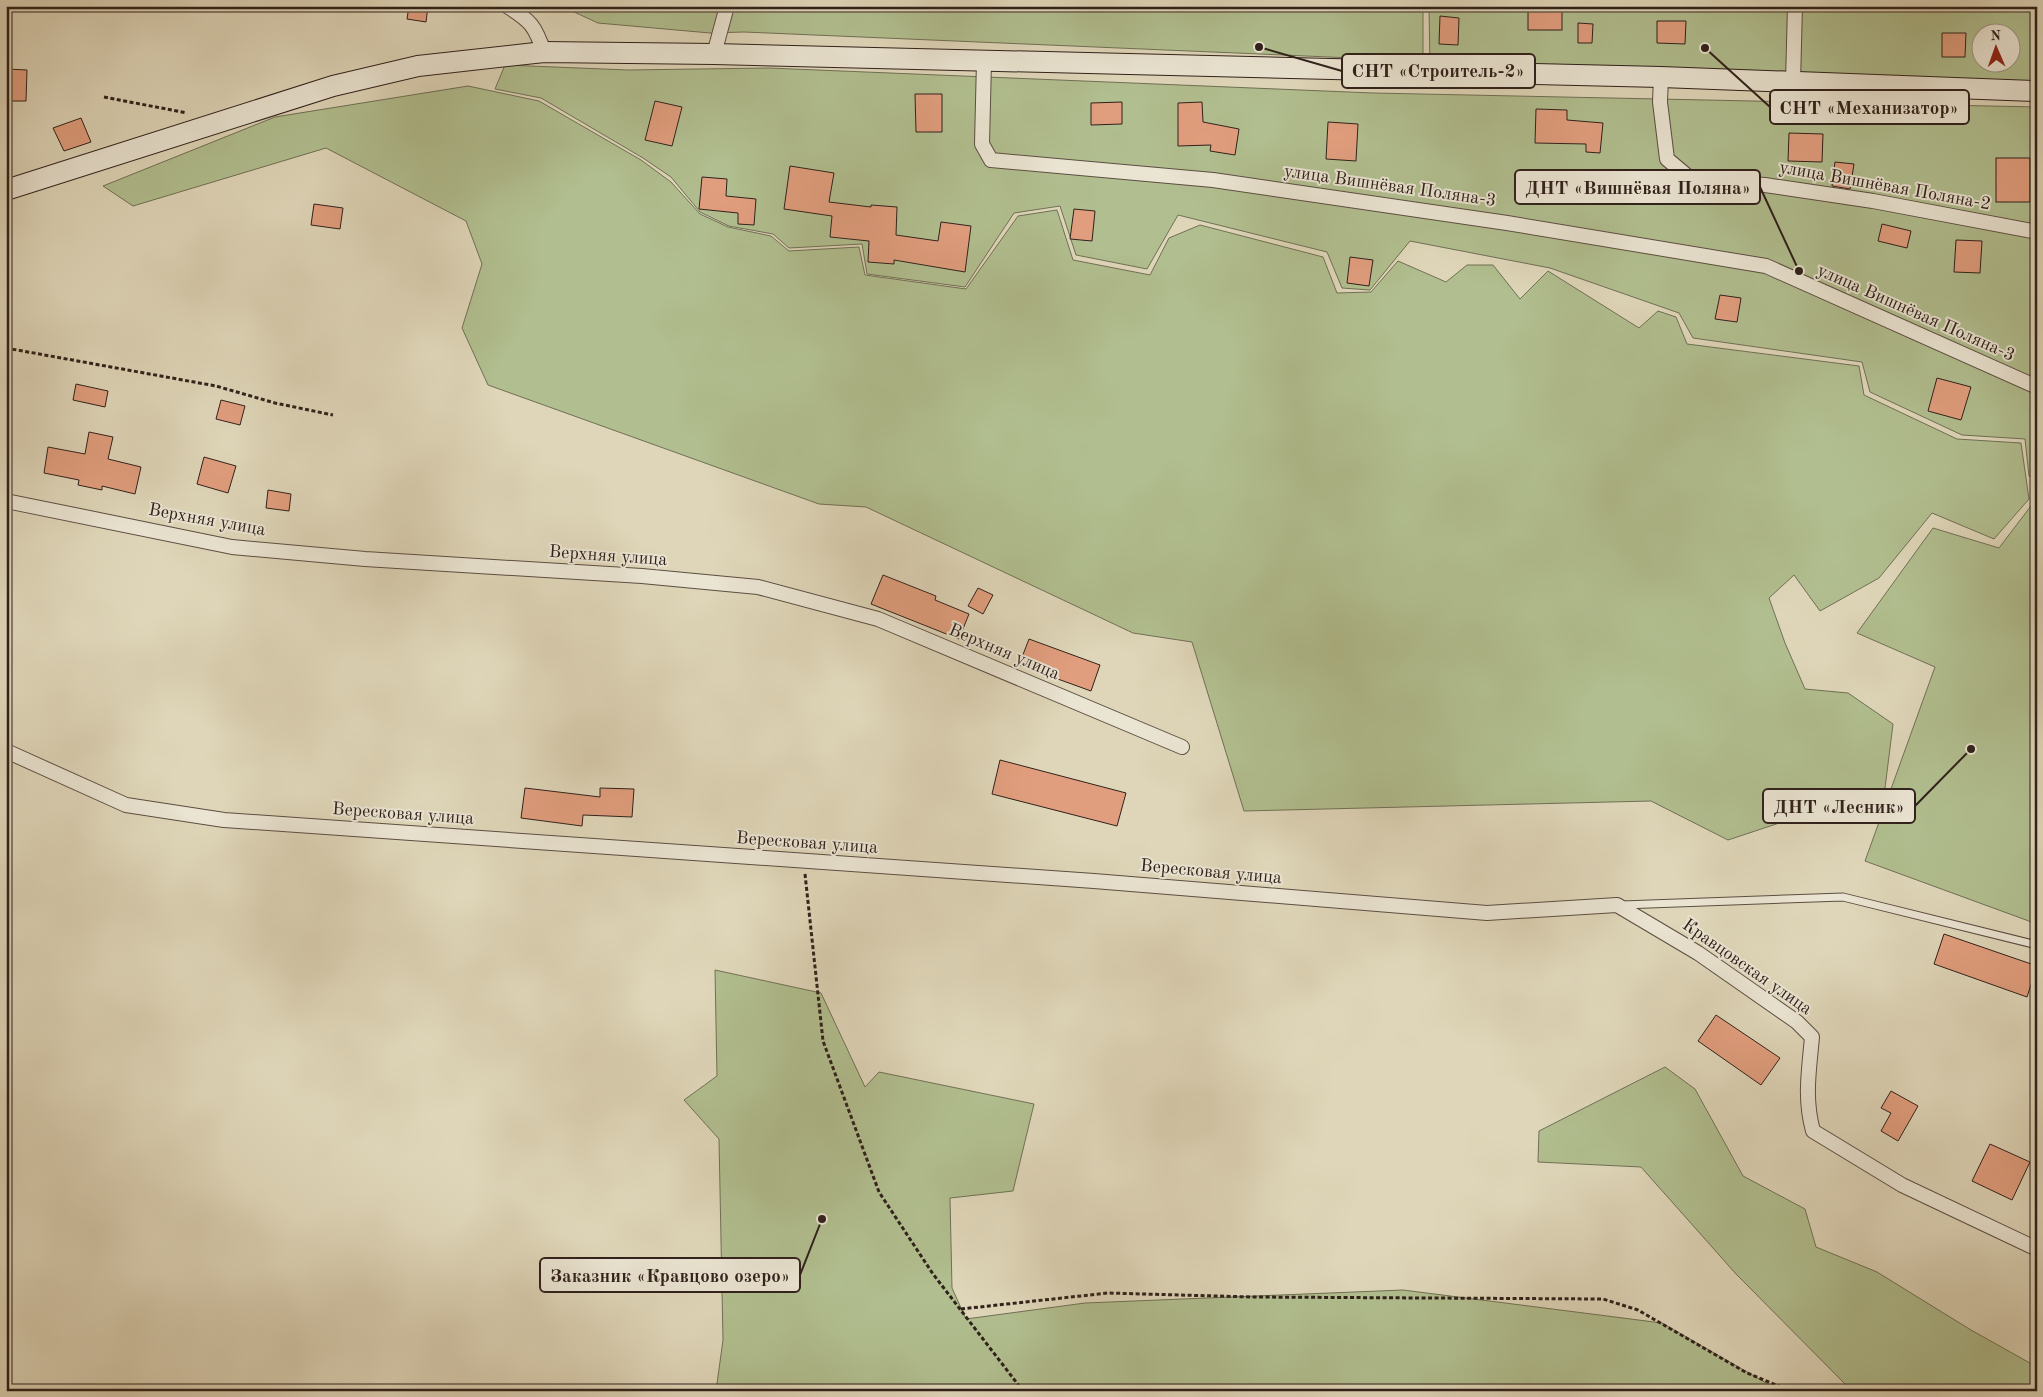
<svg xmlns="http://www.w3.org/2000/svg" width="2043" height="1397" font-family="'Old Standard TT',serif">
  <rect width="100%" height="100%" fill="#dfd6b9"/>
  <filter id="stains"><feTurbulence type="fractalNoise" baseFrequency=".004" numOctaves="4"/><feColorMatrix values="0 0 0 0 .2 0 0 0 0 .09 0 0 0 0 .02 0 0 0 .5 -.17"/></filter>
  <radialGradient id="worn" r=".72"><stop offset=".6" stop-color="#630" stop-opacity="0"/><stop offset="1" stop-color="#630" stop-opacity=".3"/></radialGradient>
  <!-- green -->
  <g fill="#b1be8f" stroke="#707055" fill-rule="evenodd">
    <path d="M561 6H1423V61L744 32 710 33 598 23Z"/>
    <path d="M1429 6H2037V93L1430 69ZM1980 32H2010V62H1980Z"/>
    <path d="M505 65 628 70 769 68 1373 93 2037 107V478L2029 476 2025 439 1962 435 1870 392 1862 362 1693 338 1679 313 1550 268 1410 241 1370 290 1342 288 1327 252 1178 215 1147 269 1076 255 1060 206 1014 213 965 287 867 274 862 244 789 248 773 234 729 226 700 212 671 177 643 158 541 98 495 89Z"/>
    <path d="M468 86 539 101 641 160 671 182 700 214 728 227 771 236 789 251 859 247 865 275 966 289 1018 216 1057 210 1073 260 1150 275 1169 238 1200 225 1323 257 1337 293 1371 292 1398 261 1446 282 1467 265H1493L1520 299 1548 271 1639 328 1658 311 1676 317 1687 344 1859 366 1864 395 1957 439 2021 443 2029 499 1994 539 1932 513 1879 578 1820 611 1794 575 1769 598 1785 643 1805 689 1848 693 1893 724 1885 788 1728 840 1651 801 1244 811 1192 642 1133 633 866 507 819 504 488 385 462 328 482 264 466 221 326 148 133 206 103 186 275 117Z"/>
    <path d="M2037 498V924L1865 861 1935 667 1857 633 1933 528 1999 548Z"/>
    <path d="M715 970 821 993 865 1087 879 1072 1034 1104 1013 1191 950 1198 952 1288 966 1319 1085 1303 1403 1290 1662 1323 1780 1391H716L723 1340 719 1139 684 1100 717 1076Z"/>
    <path d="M1665 1067 1695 1089 1743 1176 1805 1209 1816 1247 1877 1272 1971 1330 2037 1367V1391H1852L1736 1274 1641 1167 1538 1162 1539 1131Z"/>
  </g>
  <!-- building -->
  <g fill="#e19e7e" stroke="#30211b">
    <path d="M409 6H428L426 22 407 19Z"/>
    <rect x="1528" y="6" width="34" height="24"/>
    <path d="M1440 16 1459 18 1458 45 1439 44Z"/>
    <path d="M1657 21H1686L1685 44 1657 43Z"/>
    <path d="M1578 23 1593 24 1592 43H1578Z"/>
    <path d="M1942 33H1966L1965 57H1942Z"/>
    <path d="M6 69 27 70 26 101H6Z"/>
    <path d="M915 94H942V132H916Z"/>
    <path d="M655 101 682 107 672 146 645 140Z"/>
    <path d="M1122 102V124L1091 125V103Z"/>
    <path d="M1202 102 1203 122 1239 129 1235 155 1210 151 1211 145 1178 146V103Z"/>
    <path d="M1536 109 1567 110V120L1603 123 1600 153 1586 152V144L1535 143Z"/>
    <path d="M81 118 91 142 64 151 53 128Z"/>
    <path d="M1328 122 1358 124 1356 161 1326 159Z"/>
    <path d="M1789 133 1823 134 1822 162 1788 161Z"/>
    <rect x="1996" y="158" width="34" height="44"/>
    <path d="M1835 162 1854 164 1850 189 1832 186Z"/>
    <path d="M790 166 834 173 829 202 871 207V205L897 207 896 235 938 241 941 222 971 226 965 272 894 260V264L868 262 869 241 830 237 832 216 784 209Z"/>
    <path d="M702 177 727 179 726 196 756 199 754 225 738 224V213L699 209Z"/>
    <path d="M314 204 343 208 340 229 311 225Z"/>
    <path d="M1074 209 1095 211 1092 241 1070 239Z"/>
    <path d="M1882 224 1911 231 1907 248 1878 241Z"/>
    <path d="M1956 240 1982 241 1980 273 1954 272Z"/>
    <path d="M1350 257 1373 260 1369 286 1347 283Z"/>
    <path d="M1720 295 1741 298 1737 322 1715 319Z"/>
    <path d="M1937 378 1971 387 1961 420 1928 411Z"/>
    <path d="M76 384 108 391 105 407 73 400Z"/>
    <path d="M221 400 245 406 240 425 216 419Z"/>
    <path d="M89 432 113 437 108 459 141 467 135 494 102 486V490L78 485 79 480 44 473 48 447 85 454Z"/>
    <path d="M204 457 236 466 228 493 197 484Z"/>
    <path d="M268 490 291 494 289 511 266 508Z"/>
    <path d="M883 575 936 596 935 600 969 614 959 639 871 604Z"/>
    <path d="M978 588 993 595 983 614 968 606Z"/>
    <path d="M1029 639 1100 665 1091 691 1019 665Z"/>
    <path d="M1000 760 1126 793 1117 826 992 794Z"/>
    <path d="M525 788 600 797V788L634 789 632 817 583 815 582 826 521 818Z"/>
    <path d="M1944 934 2037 966 2027 997 1934 964Z"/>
    <path d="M1716 1015 1780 1058 1761 1085 1698 1041Z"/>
    <path d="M1891 1091 1918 1106 1898 1141 1881 1131 1891 1113 1881 1108Z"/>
    <path d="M1990 1144 2030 1162 2012 1200 1972 1181Z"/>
  </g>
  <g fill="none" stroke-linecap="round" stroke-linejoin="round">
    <defs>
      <path id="service" d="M1622 905 1843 897 2037 945"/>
      <g id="minor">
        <path d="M507 6C531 21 535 26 544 52"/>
        <path d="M714 54 727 6"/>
        <path d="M984 61 982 144 991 160 1213 180 1507 223 1766 266 2037 387"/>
        <path d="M1661 77 1660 102 1667 159 1692 180 1765 185 1873 201 2037 232"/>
        <path d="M1793 82 1795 6"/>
        <path d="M6 501 232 547 365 559 642 576 758 587 878 619 1182 747"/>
        <path d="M6 751 126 805 224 820 1094 881 1487 913 1617 905 1698 953 1797 1022 1812 1037C1809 1071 1804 1098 1813 1131L1902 1185 2037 1249"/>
      </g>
      <path id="secondary" d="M6 190 333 86 418 66 544 52 714 54 1661 77 2037 91"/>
    </defs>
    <!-- service casing -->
    <use href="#service" stroke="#5c4e42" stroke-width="9"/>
    <!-- minor casing -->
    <use href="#minor" stroke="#5c4e42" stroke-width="16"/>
    <!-- secondary casing -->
    <use href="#secondary" stroke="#30211b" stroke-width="22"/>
    <!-- path -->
    <g stroke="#30211b" stroke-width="3" stroke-dasharray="4 2.5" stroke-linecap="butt">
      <path d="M104 97 187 113"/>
      <path d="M6 348 216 386 275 403 333 415"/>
      <path d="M805 874 823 1041 879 1192 933 1274 1023 1391"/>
      <path d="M961 1309 1108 1293 1252 1297 1603 1299 1638 1310 1747 1373 1791 1391"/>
    </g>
    <!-- service -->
    <use href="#service" stroke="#eae4d2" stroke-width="7"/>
    <!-- minor -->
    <use href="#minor" stroke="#eae4d2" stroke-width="14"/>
    <!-- secondary -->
    <use href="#secondary" stroke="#eae4d2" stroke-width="20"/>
  </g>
  <g text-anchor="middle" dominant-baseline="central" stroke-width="4" stroke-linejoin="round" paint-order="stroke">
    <!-- street labels -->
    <g font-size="18" fill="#30211b" stroke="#eae4d2">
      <text transform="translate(1390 186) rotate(8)">улица Вишнёвая Поляна-3</text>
      <text transform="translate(1885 186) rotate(10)">улица Вишнёвая Поляна-2</text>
      <text transform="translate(1916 313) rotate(24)">улица Вишнёвая Поляна-3</text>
      <text transform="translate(207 520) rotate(10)">Верхняя улица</text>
      <text transform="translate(608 556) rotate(4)">Верхняя улица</text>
      <text transform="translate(1004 652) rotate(23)">Верхняя улица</text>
      <text transform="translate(403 814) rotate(4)">Вересковая улица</text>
      <text transform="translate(807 843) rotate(4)">Вересковая улица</text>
      <text transform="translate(1211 872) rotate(5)">Вересковая улица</text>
      <text transform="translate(1747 967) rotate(35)">Кравцовская улица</text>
    </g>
  </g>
  <!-- callouts -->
  <path fill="none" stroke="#30211b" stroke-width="2" d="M1259 47L1342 71M1705 48L1770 107M1799 271L1760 187M1971 749L1915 806M822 1219L800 1275"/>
  <g fill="#30211b" stroke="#eae4d2" stroke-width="2">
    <circle cx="1259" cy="47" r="5"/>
    <circle cx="1705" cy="48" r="5"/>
    <circle cx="1799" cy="271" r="5"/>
    <circle cx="1971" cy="749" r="5"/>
    <circle cx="822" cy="1219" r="5"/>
  </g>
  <g fill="#eae4d2" stroke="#30211b" stroke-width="2">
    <rect x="1342" y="54" width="193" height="34" rx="5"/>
    <rect x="1770" y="90" width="199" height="34" rx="5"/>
    <rect x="1515" y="170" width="245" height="34" rx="5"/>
    <rect x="1763" y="789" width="152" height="34" rx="5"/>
    <rect x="540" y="1258" width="260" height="34" rx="5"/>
  </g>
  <g font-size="19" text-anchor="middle" font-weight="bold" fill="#30211b">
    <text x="1438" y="77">СНТ «Строитель-2»</text>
    <text x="1869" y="114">СНТ «Механизатор»</text>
    <text x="1638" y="194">ДНТ «Вишнёвая Поляна»</text>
    <text x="1839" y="813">ДНТ «Лесник»</text>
    <text x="670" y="1282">Заказник «Кравцово озеро»</text>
  </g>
  <!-- margin -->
  <rect width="2043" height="1397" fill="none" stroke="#dfd6b9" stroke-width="25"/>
  <rect x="8" y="8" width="2028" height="1382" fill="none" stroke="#30211b" stroke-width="2.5"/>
  <rect x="12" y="12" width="2018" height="1372" fill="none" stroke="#30211b"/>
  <!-- north arrow -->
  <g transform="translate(1996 48) rotate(358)"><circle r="24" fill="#eae4d2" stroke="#a09689"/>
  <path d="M0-4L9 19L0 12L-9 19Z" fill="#8f2418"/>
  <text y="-8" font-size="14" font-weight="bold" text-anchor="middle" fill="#30211b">N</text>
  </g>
  <rect width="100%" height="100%" filter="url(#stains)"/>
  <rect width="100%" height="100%" fill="url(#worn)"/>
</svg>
